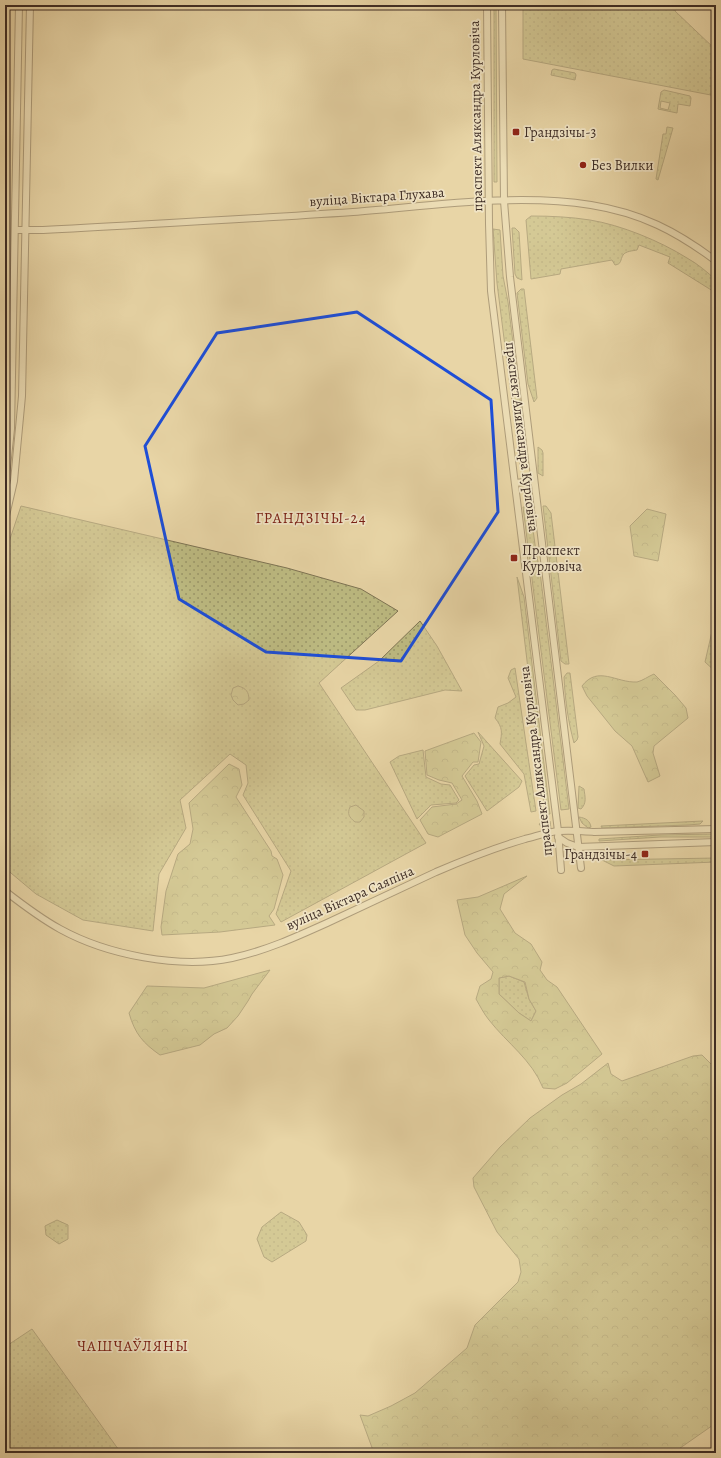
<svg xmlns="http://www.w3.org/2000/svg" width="721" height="1458" font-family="Alegreya,serif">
  <defs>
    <pattern id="grass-dots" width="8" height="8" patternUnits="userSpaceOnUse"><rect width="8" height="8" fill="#bdbb82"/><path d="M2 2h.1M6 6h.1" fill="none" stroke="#9b986a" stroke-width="1.8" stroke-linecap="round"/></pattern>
    <pattern id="forest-crowns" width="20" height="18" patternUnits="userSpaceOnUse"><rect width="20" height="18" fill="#bdbb82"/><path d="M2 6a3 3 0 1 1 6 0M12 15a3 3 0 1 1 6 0" fill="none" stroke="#9b986a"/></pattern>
  </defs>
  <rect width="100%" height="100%" fill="#e8d5a6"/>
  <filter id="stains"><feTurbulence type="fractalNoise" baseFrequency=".005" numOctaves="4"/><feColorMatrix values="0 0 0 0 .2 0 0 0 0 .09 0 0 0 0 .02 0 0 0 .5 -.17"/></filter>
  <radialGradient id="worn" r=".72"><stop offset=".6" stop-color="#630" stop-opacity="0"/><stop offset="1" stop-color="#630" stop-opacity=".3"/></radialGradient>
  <!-- grass -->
  <g fill="url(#grass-dots)" stroke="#7e7454" fill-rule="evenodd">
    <path d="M494 5H496L497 182H494Z"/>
    <path d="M523 5H676L675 11 716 50V96L523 59Z"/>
    <path d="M554 69 575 73 576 75 575 80 551 75 552 70Z"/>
    <path d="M664 90 690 96 691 98 690 106 678 104 677 113 658 109 661 92ZM661 101 670 103 668 110 660 108Z"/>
    <path d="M667 127 673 128 658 180 656 179 663 134H666Z"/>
    <path d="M531 216C551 216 571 217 590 220 621 225 660 241 687 258 698 264 707 272 716 280V293L668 263 670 257 639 245 637 250C632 251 626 251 623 255 620 260 622 264 615 265L612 260 561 269 560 274 531 279 526 220Z"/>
    <path d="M512 228H515L519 232 522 280 517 278 515 274Z"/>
    <path d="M493 229 500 230 503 276 508 302 528 465 525 469 520 465 497 283Z"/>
    <path d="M521 289H524L537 398 534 402 528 384 517 293Z"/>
    <path d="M538 447 542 450 543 453V476L538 473Z"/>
    <path d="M21 506 287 568 361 589 398 611 319 683 426 843 281 922 276 914 291 871 243 795 248 783 246 765 230 754 180 800 186 828 159 874 153 931 83 920 36 894 5 868V554Z"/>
    <path d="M543 506H546L551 513 569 664H565L561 661Z"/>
    <path d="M523 507H530L536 552 540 572 569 809 561 810Z"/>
    <path d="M517 577 524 597 550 814H547L545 811Z"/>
    <path d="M716 614V672L705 662Z"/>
    <path d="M420 621 437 646 462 691 445 690 365 710H356L341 688 379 661Z"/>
    <path d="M515 668 536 811 531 812 524 774 500 744C502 732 503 728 495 718L498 707 508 703 516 697 508 678 511 670Z"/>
    <path d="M567 673H570L578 737 577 740 574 743C568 721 565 699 564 677Z"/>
    <path d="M478 732 522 781 519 787 487 811 465 776 474 765 479 764 484 746Z"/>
    <path d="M423 750 426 777 441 784 450 785 459 800 456 803 431 805 417 819 390 762 399 756Z"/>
    <path d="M579 786 584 789C585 797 587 803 581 809L578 808Z"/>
    <path d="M579 817C586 818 590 821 591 827L588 828 582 823Z"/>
    <path d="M550 821 551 829H543L539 824Z"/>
    <path d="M703 821 700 824 688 825 602 828 601 826Z"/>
    <path d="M716 834V837H660L599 841V839L660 835Z"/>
    <path d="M716 858V862L614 866 602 860Z"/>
    <path d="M509 976 524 982 529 999 536 1011 531 1021 519 1013 499 994V978Z"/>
    <path d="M281 1212 299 1222 307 1235 306 1241 272 1262 264 1257 257 1239 262 1227Z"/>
    <path d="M57 1220 68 1225V1239L59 1244 46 1235 45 1226Z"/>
    <path d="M32 1329 121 1453H5V1404H9L5 1392V1347Z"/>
  </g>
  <!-- forest -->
  <g fill="url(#forest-crowns)" stroke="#7e7454" fill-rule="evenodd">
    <path d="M647 509 666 514 658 561 634 556 630 526Z"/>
    <path d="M654 674 675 695 686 708 688 718 654 746 653 753 660 776 648 782 632 746 615 731 587 696 582 686C598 665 616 683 637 682 642 681 649 676 654 674Z"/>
    <path d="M238 686C246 688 249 692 249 700L244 704 238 705 233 700 231 695 233 688Z"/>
    <path d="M474 733 481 742 478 762H473L462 776 477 801 482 814 438 837 428 834 420 820 432 807 456 804 462 800 452 783 439 780 427 775 425 751Z"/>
    <path d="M229 764 239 769 242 785 236 797 271 851 272 856 277 859 283 875 274 909 269 916 275 925 220 932 162 935 161 927 166 891 178 854 190 844 193 829 189 803Z"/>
    <path d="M356 805 364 811V817L360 822H355C349 817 347 814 350 807Z"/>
    <path d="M527 876 504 894 500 909 515 933 531 944 542 962 540 970 547 980 557 987 602 1054 567 1083 555 1089 543 1088C532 1060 507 1043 489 1020 484 1014 480 1006 476 999L480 986 491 979 493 972 477 953 465 935 457 900 478 897ZM509 976 525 982 529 999 536 1011 531 1021 519 1013 499 994V978Z"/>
    <path d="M270 970 252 994 248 1001 238 1016 227 1028 214 1034 200 1045 160 1055C143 1043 135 1034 129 1013L147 986 204 988Z"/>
    <path d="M702 1055 716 1069V1423L673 1453H374L360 1415 368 1416 391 1406 415 1393 467 1348 475 1325 518 1282 521 1272 519 1259 497 1232 474 1187 473 1178 500 1147 530 1118 562 1095 581 1084 608 1063 611 1074 622 1081 693 1056Z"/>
  </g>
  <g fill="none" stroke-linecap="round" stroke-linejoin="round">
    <defs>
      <g id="minor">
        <path d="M487 5 489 224 491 291 558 831 561 870"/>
        <path d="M502 5 504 201 510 277 581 868"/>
        <path d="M15 230H43C147 224 250 219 353 212 430 206 516 193 591 205 641 213 676 231 716 261"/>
        <path d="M515 483 534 481"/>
        <path d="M5 486 11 429 19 5"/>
        <path d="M5 520 14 481 22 396 30 5"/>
        <path d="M558 837 567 843 578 847 716 842"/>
        <path d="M5 891C23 905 40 918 60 929 107 955 179 969 232 958 265 951 296 937 327 923 364 906 400 889 436 872 466 859 494 848 525 839 537 836 548 832 559 831 571 830 582 831 594 832L716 829"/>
      </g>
    </defs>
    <!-- minor casing -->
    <use href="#minor" stroke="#685745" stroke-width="8"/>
    <!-- minor -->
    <use href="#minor" stroke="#f0e4c5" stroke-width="6"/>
  </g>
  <!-- marked area -->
  <path d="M0 0H721V1458H0ZM357 312 491 400 498 512 401 661 266 652 179 599 145 446 217 333Z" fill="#e8d5a6" fill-opacity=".55" fill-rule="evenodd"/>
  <path fill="none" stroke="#1d4ed8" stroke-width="3" stroke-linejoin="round" d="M357 312 491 400 498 512 401 661 266 652 179 599 145 446 217 333Z"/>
  <!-- markers -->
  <g fill="#8f2418" stroke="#f0e4c5" stroke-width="1.5">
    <rect x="512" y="128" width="8" height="8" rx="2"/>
    <circle cx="583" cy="165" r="4"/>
    <rect x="510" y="554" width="8" height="8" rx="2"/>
    <rect x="641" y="850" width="8" height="8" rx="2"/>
  </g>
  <g text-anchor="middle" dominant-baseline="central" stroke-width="3.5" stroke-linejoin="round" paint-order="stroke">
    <!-- street labels -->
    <g font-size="14" fill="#3e2d25" stroke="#f0e4c5">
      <text transform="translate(476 116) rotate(-91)">праспект Аляксандра Курловіча</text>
      <text transform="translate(377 197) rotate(-4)">вуліца Віктара Глухава</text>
      <text transform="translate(522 437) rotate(83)">праспект Аляксандра Курловіча</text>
      <text transform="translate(536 761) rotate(-97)">праспект Аляксандра Курловіча</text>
      <text transform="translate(350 898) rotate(-24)">вуліца Віктара Саяпіна</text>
    </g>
    <!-- poi labels -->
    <g font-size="14" fill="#3e2d25" stroke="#f0e4c5" text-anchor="start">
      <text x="524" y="132">Грандзічы-3</text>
      <text x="591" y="165">Без Вилки</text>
      <text x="522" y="550">Праспект<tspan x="522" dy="16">Курловіча</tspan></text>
      <text x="637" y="854" text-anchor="end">Грандзічы-4</text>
    </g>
    <!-- neighbourhood labels -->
    <g font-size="15" letter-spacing="1" fill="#7a1f14" stroke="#f0e4c5">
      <text x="311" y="518">ГРАНДЗІЧЫ-24</text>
      <text x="133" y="1346">ЧАШЧАЎЛЯНЫ</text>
    </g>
  </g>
  <!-- margin -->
  <rect width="721" height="1458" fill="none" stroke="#e8d5a6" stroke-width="20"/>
  <rect x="6" y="6" width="709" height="1446" fill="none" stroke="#3e2d25" stroke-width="2"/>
  <rect x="10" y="10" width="701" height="1438" fill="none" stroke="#3e2d25"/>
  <rect width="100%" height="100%" filter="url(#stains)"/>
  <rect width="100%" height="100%" fill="url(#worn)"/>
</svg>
